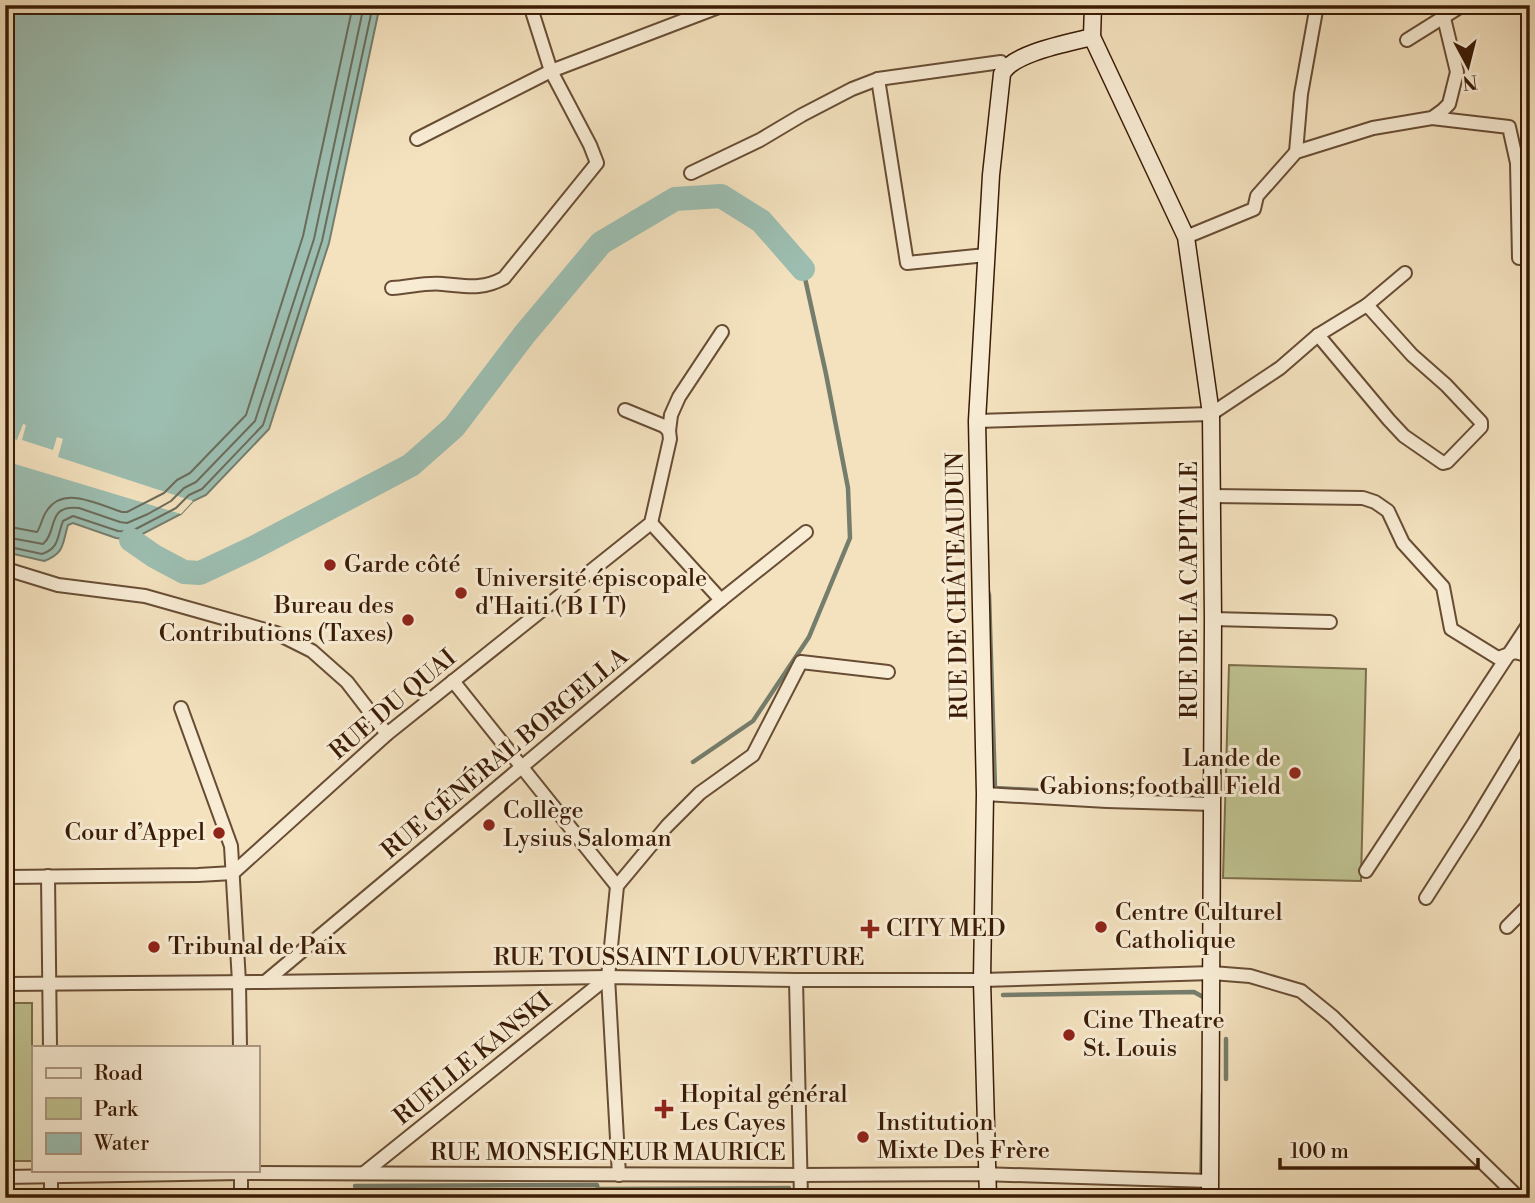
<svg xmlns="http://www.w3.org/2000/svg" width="1535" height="1203" font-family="'Libre Bodoni',serif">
  <rect width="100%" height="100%" fill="#f4e2bf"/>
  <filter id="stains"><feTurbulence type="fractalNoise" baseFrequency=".00286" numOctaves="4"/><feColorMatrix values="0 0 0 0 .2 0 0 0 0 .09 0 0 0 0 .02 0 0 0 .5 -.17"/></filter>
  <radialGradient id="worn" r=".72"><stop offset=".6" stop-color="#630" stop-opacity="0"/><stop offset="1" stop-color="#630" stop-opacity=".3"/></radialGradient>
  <!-- green -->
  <g fill="#bfc290" stroke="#7c6e4a" stroke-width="2">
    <path d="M1229 665 1366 669 1361 881 1223 878Z"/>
    <path d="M32 1003V1161H5V1003Z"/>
  </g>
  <!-- water -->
  <path fill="#9cbeb1" stroke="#757d6c" stroke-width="2" d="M5 5H380L329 243 269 429 206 495 193 501 181 514 131 540 116 538 73 523 68 525C62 544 65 553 44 561L5 552Z"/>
  <!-- pier -->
  <path fill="#f4e2bf" d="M23 424 26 425 22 440 53 450 57 437 63 439 58 457 193 501 181 514 5 461V436L17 440Z"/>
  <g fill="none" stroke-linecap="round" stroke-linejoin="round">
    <!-- shore -->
    <g stroke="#6b6c5b" stroke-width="2">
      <path d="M5 526 37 532C41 526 42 518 46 512 63 484 99 505 122 512H127L164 493 177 480 190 473 246 415 303 236 353 5"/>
      <path d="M5 537 43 544C58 532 46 504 79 508L120 522 127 523 148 514 171 501 184 488 196 482 255 421 314 239 364 5"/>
      <path d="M5 546 42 554C60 548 57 536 63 521L73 516 118 531 130 532 176 508 189 495 202 489 263 425 322 241 373 5"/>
    </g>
    <!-- stream -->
    <g stroke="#757d6c" stroke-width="4.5">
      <path d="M987 588 989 595 995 788 1146 796"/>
      <path d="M693 762 753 721 809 637 850 538 848 488 826 374 803 269"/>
      <path d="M1003 995 1194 992 1205 998V1000"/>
      <path d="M1226 1079V1039"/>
      <path d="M355 1186 597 1185 598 1189 789 1188V1198"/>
      <path d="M1201 1198 1203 1093"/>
    </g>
    <!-- river -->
    <path stroke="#9cbeb1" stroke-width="24" d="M131 540 154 556 184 572 200 573 255 547 411 465 454 427 524 335 601 243 675 199 721 196 761 221 803 269"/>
    <defs>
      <g id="street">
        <path d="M1407 40 1463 5"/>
        <path d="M878 79 907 263 986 255"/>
        <path d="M1432 118 1509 127 1517 163 1519 258"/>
        <path d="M417 139 551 71 724 5"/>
        <path d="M1296 152 1301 94 1317 5"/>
        <path d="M691 173 760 140 802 115 852 89 878 79 1001 62 1005 67"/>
        <path d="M1186 237 1254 209 1257 196 1296 152 1373 128 1432 118 1443 110 1449 104 1457 72 1444 18"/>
        <path d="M392 288C409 287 427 282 443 284 467 286 482 290 504 278L597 163 590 145 551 71 530 5"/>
        <path d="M1318 335 1389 420 1404 436 1443 463 1447 462 1481 427V422L1446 385 1412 355 1367 305"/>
        <path d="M977 421 1211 414 1280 368 1318 335 1367 305 1405 273"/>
        <path d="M669 431 671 415 679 397 722 332"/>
        <path d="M1212 496 1363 498 1375 502 1388 511 1403 543 1443 587 1451 629 1498 658 1515 652 1530 656"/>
        <path d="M651 523 721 600"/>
        <path d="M6 569 58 585 145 596 276 633 312 651 347 682 387 734"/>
        <path d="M1213 619 1330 622"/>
        <path d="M453 681 617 886"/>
        <path d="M181 708 231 846 239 982 240 1047"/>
        <path d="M985 794 1107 801 1213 804"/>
        <path d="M1366 871 1530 622"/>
        <path d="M48 876 50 1047"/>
        <path d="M5 877 198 875 233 873 387 734 651 523 670 439 669 431 664 426 625 410"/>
        <path d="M1426 898 1474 823 1530 730"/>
        <path d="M1507 927 1530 904"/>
        <path d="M796 980 801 1198"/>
        <path d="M265 982 721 600 806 532"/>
        <path d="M5 984 265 982 608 977 796 980H982L1212 973 1250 976 1301 991 1333 1017 1519 1198"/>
        <path d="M51 1170V1198"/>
        <path d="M364 1173 608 977"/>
        <path d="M619 1175 608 977 617 886 667 826 700 793 753 755 801 662 888 672"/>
        <path d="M5 1177 241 1173 800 1175 981 1174 1210 1181"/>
        <path d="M241 1198V1170"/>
      </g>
      <g id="secondary">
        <path d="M1093 5 1092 37 1186 237 1211 414 1213 619 1210 1198"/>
        <path d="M988 1198 982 980 985 794 977 421 991 175 1002 74C1012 53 1069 43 1092 37"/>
      </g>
    </defs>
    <!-- street casing -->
    <use href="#street" stroke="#684d34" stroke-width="16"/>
    <!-- secondary casing -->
    <use href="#secondary" stroke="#3a1b05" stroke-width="19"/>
    <!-- street -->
    <use href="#street" stroke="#f8ecd5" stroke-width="12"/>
    <!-- secondary -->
    <use href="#secondary" stroke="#f8ecd5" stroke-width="16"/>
  </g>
  <!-- markers -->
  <g fill="#8f2418" stroke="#f8ecd5" stroke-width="2.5">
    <circle cx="330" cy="565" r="7"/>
    <circle cx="461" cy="593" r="7"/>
    <circle cx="408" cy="620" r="7"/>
    <circle cx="1295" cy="773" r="7"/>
    <circle cx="489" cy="825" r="7"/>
    <circle cx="219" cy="833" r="7"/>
    <circle cx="1101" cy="927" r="7"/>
    <path d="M866.5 918.5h7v7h7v7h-7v7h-7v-7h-7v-7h7z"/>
    <circle cx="154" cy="947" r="7"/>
    <circle cx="1069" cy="1035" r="7"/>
    <path d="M660.5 1098.5h7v7h7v7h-7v7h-7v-7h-7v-7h7z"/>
    <circle cx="863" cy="1137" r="7"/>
  </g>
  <g text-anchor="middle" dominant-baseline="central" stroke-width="6" stroke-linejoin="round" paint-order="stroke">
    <!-- poi labels -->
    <g font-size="24" fill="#3a1b05" stroke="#f8ecd5" text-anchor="start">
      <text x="344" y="565">Garde côté</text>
      <text x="475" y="579">Université épiscopale<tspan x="475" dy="28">d'Haiti ( B I T)</tspan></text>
      <text x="394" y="606" text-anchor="end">Bureau des<tspan x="394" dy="28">Contributions (Taxes)</tspan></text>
      <text x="1281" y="759" text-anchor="end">Lande de<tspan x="1281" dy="28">Gabions;football Field</tspan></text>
      <text x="503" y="811">Collège<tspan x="503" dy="28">Lysius Saloman</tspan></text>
      <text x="205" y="833" text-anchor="end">Cour d’Appel</text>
      <text x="1115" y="913">Centre Culturel<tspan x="1115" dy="28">Catholique</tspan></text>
      <text x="886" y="929">CITY MED</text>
      <text x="168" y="947">Tribunal de Paix</text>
      <text x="1083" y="1021">Cine Theatre<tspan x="1083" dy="28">St. Louis</tspan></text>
      <text x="680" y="1095">Hopital général<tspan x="680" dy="28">Les Cayes</tspan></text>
      <text x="877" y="1123">Institution<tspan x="877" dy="28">Mixte Des Frère</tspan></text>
    </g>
    <!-- street labels -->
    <g font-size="24" fill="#3a1b05" stroke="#f8ecd5">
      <text transform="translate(958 586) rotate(-91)">RUE DE CHÂTEAUDUN</text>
      <text transform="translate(1190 590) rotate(-90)">RUE DE LA CAPITALE</text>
      <text transform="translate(393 705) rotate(-40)">RUE DU QUAI</text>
      <text transform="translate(505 754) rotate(-40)">RUE GÉNÉRAL BORGELLA</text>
      <text x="679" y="958">RUE TOUSSAINT LOUVERTURE</text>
      <text transform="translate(473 1059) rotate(-39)">RUELLE KANSKI</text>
      <text x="608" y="1153">RUE MONSEIGNEUR MAURICE</text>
    </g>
  </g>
  <!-- margin -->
  <rect width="1535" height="1203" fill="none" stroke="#f4e2bf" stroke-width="28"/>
  <rect x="7" y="7" width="1521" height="1189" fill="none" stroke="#3a1b05" stroke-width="3.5"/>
  <rect x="14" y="14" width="1507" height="1175" fill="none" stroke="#3a1b05" stroke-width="2"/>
  <!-- legend -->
  <rect x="32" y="1046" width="228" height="126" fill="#f8ecd5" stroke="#ac9882" stroke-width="2"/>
  <rect x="46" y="1068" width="35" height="10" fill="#f8ecd5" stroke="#ac9882" stroke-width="2"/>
  <text x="94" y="1080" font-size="21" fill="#3a1b05">Road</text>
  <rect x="46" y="1098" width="35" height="21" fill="#bfc290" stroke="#ac9882" stroke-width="2"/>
  <text x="94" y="1116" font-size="21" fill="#3a1b05">Park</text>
  <rect x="46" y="1133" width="35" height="21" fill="#9cbeb1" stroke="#ac9882" stroke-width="2"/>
  <text x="94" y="1150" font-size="21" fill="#3a1b05">Water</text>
  <!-- north arrow -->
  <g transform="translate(1468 66) rotate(173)" stroke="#f8ecd5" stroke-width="5" paint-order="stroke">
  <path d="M0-5L12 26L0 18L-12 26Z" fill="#3a1b05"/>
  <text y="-10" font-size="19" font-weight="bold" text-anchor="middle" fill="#3a1b05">N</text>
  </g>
  <!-- scale -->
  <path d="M1280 1158v10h198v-10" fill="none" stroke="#3a1b05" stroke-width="3.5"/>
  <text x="1290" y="1158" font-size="21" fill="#3a1b05" stroke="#f8ecd5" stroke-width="5" paint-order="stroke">100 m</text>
  <rect width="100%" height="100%" filter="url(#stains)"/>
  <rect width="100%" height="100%" fill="url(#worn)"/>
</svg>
